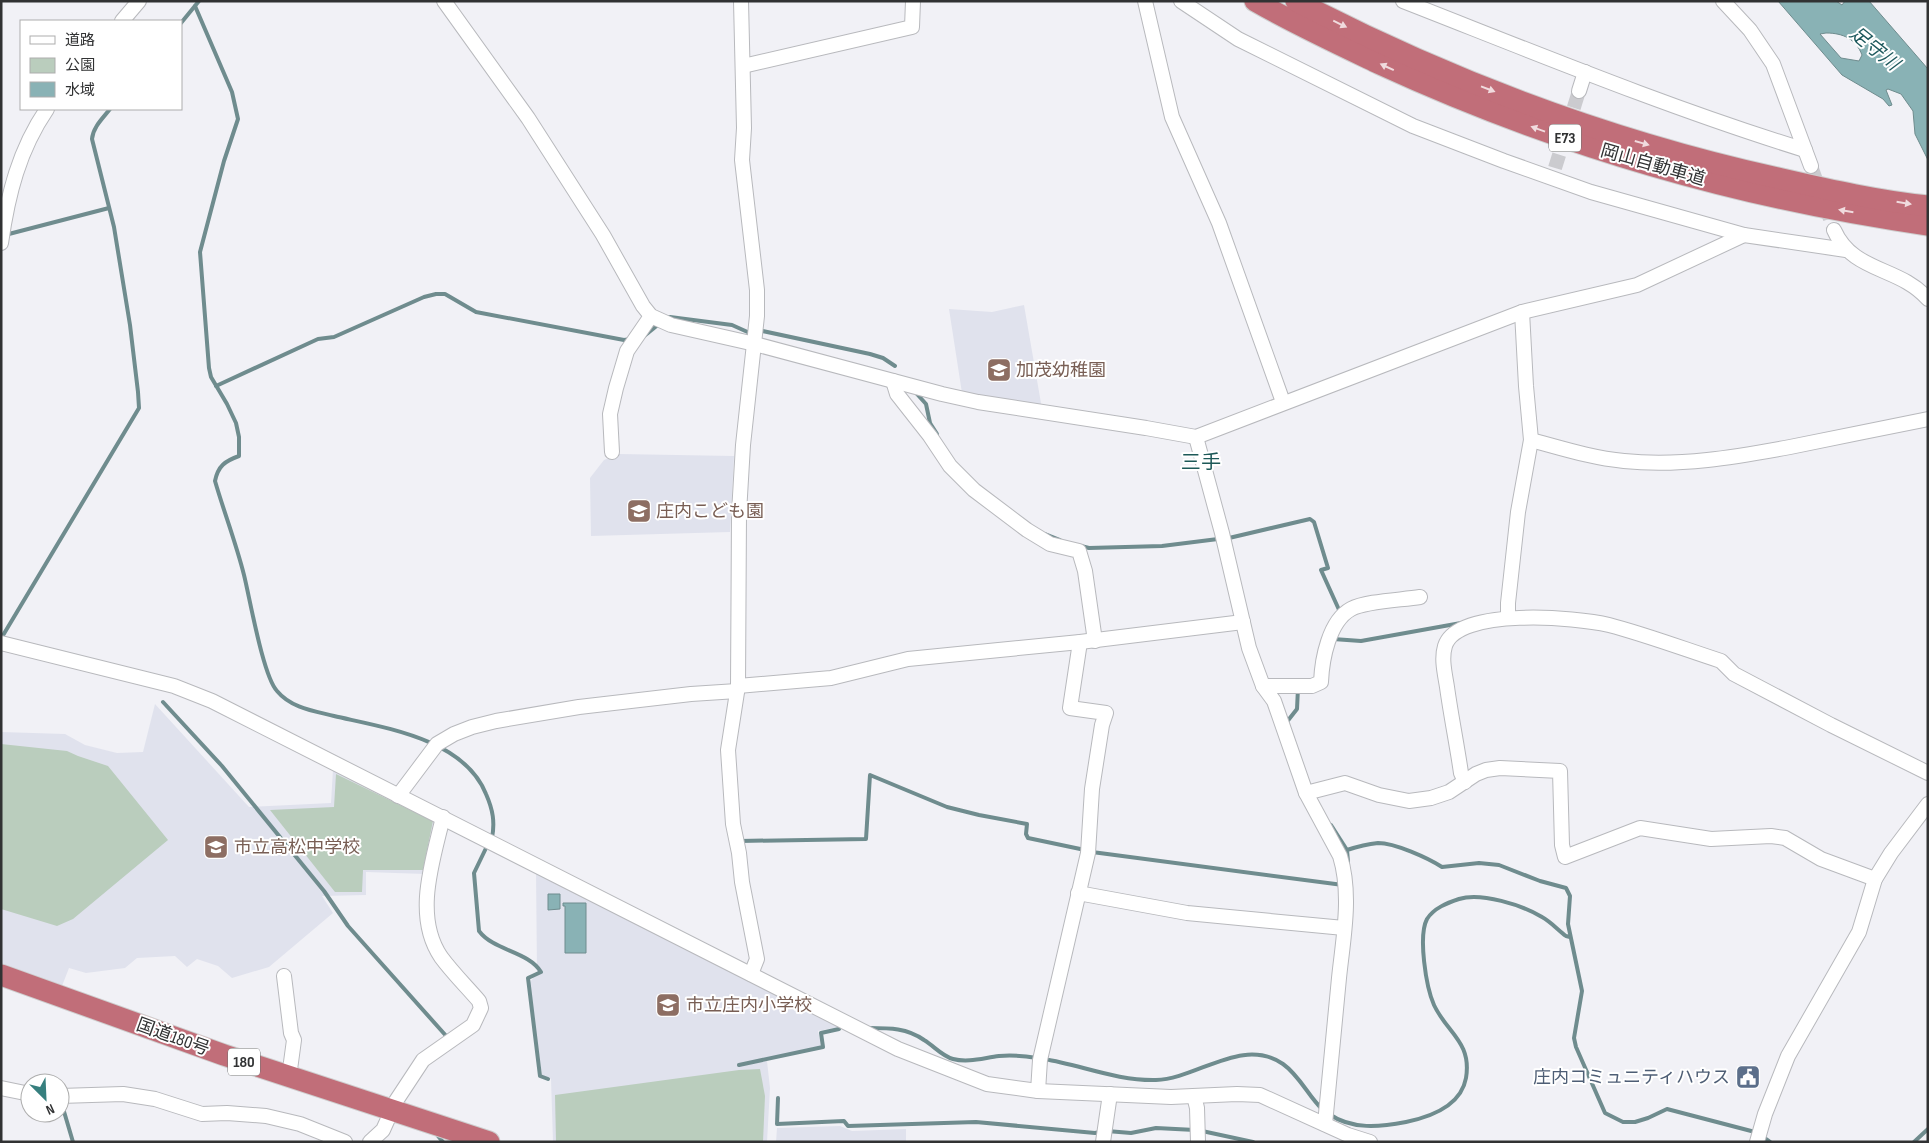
<svg xmlns="http://www.w3.org/2000/svg" width="1929" height="1143" font-family="'Sofia Sans Condensed','Noto Sans JP',sans-serif">
  <rect width="100%" height="100%" fill="#f1f1f6"/>
  <!-- built -->
  <g fill="#e0e2ed">
    <path d="M1024 305 1042 409 962 393 949 309 992 312Z"/>
    <path d="M619 454 734 456 730 532 591 536 590 478 604 460Z"/>
    <path d="M155 704 249 807 331 803 333 769 438 822 425 874 366 872V895L322 896 333 913 269 967 232 978 218 966 197 959 187 967 175 956 137 958 125 968 86 973 69 968 62 986 1 964V732L65 734 85 745 117 753 143 752Z"/>
    <path d="M536 871 844 1026 818 1031 822 1049 772 1058 767 1061 770 1088 767 1142H553L551 1079 542 1075 529 984 537 972Z"/>
    <path d="M840 1126 852 1131 906 1129V1142H776L777 1128Z"/>
  </g>
  <!-- green -->
  <g fill="#bacdbd">
    <path d="M1 744 67 751 78 756 108 766 168 840 73 919 57 926 1 909Z"/>
    <path d="M336 774 433 821 423 870H363L362 892H335L270 810 334 807Z"/>
    <path d="M760 1069 765 1096 763 1142H556L555 1095 739 1070Z"/>
  </g>
  <!-- water -->
  <g fill="#89b2b5" stroke="#6f8c8e" fill-rule="evenodd">
    <path d="M1778 1H1836L1842 5 1845 1H1869L1928 69V160L1915 134 1913 111 1901 94 1888 89 1886 90 1892 105 1889 106 1883 99 1842 75ZM1826 33C1843 33 1856 39 1862 55L1859 61 1841 58 1820 34Z"/>
    <path d="M548 894H560V909L548 910Z"/>
    <path d="M563 903H586V953H565V906H563Z"/>
  </g>
  <g fill="none" stroke-linecap="round" stroke-linejoin="round">
    <!-- stream -->
    <g stroke="#6f8c8e" stroke-width="4">
      <path d="M195 6 232 92 238 119 224 161 200 252 209 368 211 377 227 404 236 423 239 437V456C225 461 218 466 215 481 224 512 236 543 244 575 250 599 263 676 277 691 291 708 314 711 334 716 386 728 464 739 486 794 493 810 495 822 492 838"/>
      <path d="M181 23 199 1"/>
      <path d="M5 235 109 208"/>
      <path d="M667 319 670 317 732 325 752 334"/>
      <path d="M758 330 870 354 883 358 895 366"/>
      <path d="M643 337 659 324"/>
      <path d="M216 386 318 339 334 337 424 297 436 294H445L476 312 624 340 631 339"/>
      <path d="M917 394 926 404 930 423 937 434"/>
      <path d="M1045 534 1060 540"/>
      <path d="M1229 538 1310 519 1314 522 1328 568 1321 570 1340 612"/>
      <path d="M1081 546 1089 548 1162 546 1218 539"/>
      <path d="M2 637 139 408 138 392 130 325 114 227 92 139C93 127 103 118 110 109"/>
      <path d="M1333 639 1361 641 1461 623"/>
      <path d="M163 702 222 766 324 891 348 926 448 1038"/>
      <path d="M1287 725 1286 723 1297 709 1298 688"/>
      <path d="M1331 825 1347 850"/>
      <path d="M740 841 866 839 870 775 947 807 979 815 1027 824 1026 834 1028 838 1085 850"/>
      <path d="M488 844 474 873 479 931C494 951 528 951 541 972L528 978 540 1076 548 1079"/>
      <path d="M1092 852 1343 885"/>
      <path d="M1348 862 1347 850C1356 847 1368 844 1378 843 1395 843 1428 858 1442 867L1479 863 1499 865 1540 881 1566 888 1570 896 1568 924 1582 991 1574 1038 1576 1047 1605 1113 1623 1122H1635L1648 1118 1667 1109 1755 1132"/>
      <path d="M869 1028C890 1028 907 1028 924 1040 934 1046 942 1056 953 1059 968 1063 983 1058 999 1056 1010 1055 1025 1056 1037 1058"/>
      <path d="M1044 1059C1081 1065 1117 1081 1156 1080 1197 1079 1242 1036 1283 1064 1300 1076 1308 1096 1323 1110"/>
      <path d="M739 1065 823 1047 821 1033 839 1029"/>
      <path d="M60 1098 73 1142"/>
      <path d="M778 1098 777 1124 844 1121 848 1126 976 1122 1095 1133 1100 1132"/>
      <path d="M1329 1114C1352 1130 1380 1127 1406 1122 1430 1117 1461 1106 1466 1078 1472 1042 1447 1033 1434 1005 1426 987 1418 936 1427 919 1434 908 1447 903 1459 899 1481 892 1522 905 1542 917 1551 922 1558 930 1566 936L1570 937"/>
      <path d="M1107 1131 1131 1133 1156 1128 1195 1130"/>
      <path d="M1202 1131 1253 1142"/>
      <path d="M438 1136 443 1142"/>
      <path d="M1763 1137 1770 1142"/>
      <path d="M1914 1142 1928 1129"/>
    </g>
    <!-- minor-tunnel -->
    <g stroke="#cbcbcf" stroke-width="14" stroke-dasharray="14 7" stroke-linecap="butt">
      <path d="M1811 166 1834 230"/>
      <path d="M1555 168 1579 91"/>
    </g>
    <defs>
      <g id="minor">
        <path d="M444 1 528 118 603 235 643 306 651 316 671 325 755 344 942 394 978 402 1146 428 1196 437 1522 312 1637 285 1744 235"/>
        <path d="M741 1 744 128 742 160 757 290V316L743 445 739 513 738 686 728 750 733 824 739 853 742 882 757 959 751 974"/>
        <path d="M1145 1 1172 117 1219 223 1283 402"/>
        <path d="M1181 1 1238 39 1413 126 1504 161 1591 192 1744 235 1846 250"/>
        <path d="M1403 1C1536 53 1669 108 1805 150"/>
        <path d="M1723 1 1750 30 1773 64 1811 166"/>
        <path d="M122 21 139 1"/>
        <path d="M743 66 912 27 913 1"/>
        <path d="M1579 91 1585 72"/>
        <path d="M1834 230C1853 273 1899 266 1928 299"/>
        <path d="M1 243C8 194 19 150 47 109"/>
        <path d="M893 381 897 394 930 436 950 466 974 490 1027 530 1050 544 1079 551 1085 571 1095 641"/>
        <path d="M1196 437 1222 533 1249 648 1263 686 1274 701 1306 793 1340 856C1352 895 1343 939 1339 978 1334 1027 1330 1076 1325 1124"/>
        <path d="M1531 440C1561 448 1592 458 1624 461 1680 467 1735 457 1790 447 1836 438 1882 428 1928 419"/>
        <path d="M612 452 610 414 616 388 627 351 651 316"/>
        <path d="M1508 618V603L1518 512 1531 440 1526 386 1522 312"/>
        <path d="M1 643 174 686 212 701 898 1049 987 1084 1038 1091 1171 1097 1237 1094 1260 1095 1348 1135 1370 1142"/>
        <path d="M738 686 831 678 908 659 1080 642 1243 622"/>
        <path d="M1263 686H1312L1321 682C1322 659 1329 621 1351 609 1366 601 1402 600 1420 597"/>
        <path d="M1465 782 1461 773C1457 745 1451 716 1447 687 1445 674 1441 659 1445 646 1457 607 1577 617 1609 625 1647 635 1684 649 1721 661L1734 674 1831 725 1928 773"/>
        <path d="M1306 793 1345 783 1379 795 1409 801 1431 798 1449 792 1476 774 1486 770 1500 768 1560 771 1562 845 1565 857 1640 828 1711 839 1771 836 1785 838 1821 859 1875 879"/>
        <path d="M398 796 437 744 454 734 472 727 496 721 579 707 691 694 737 691"/>
        <path d="M1078 893 1187 913 1344 928"/>
        <path d="M284 976 291 1033 294 1040 289 1077"/>
        <path d="M1 1088 30 1094"/>
        <path d="M1038 1091 1040 1060 1088 853 1092 789 1102 725 1106 713 1070 708 1080 642"/>
        <path d="M60 1096 123 1094 155 1099 202 1114 227 1113 266 1116 300 1124 345 1142"/>
        <path d="M1194 1096 1197 1108 1198 1142"/>
        <path d="M370 1142 383 1130 396 1101 423 1060 473 1025 481 1008 479 1001C466 986 452 972 441 957 413 916 433 860 443 817"/>
        <path d="M1103 1142 1110 1094"/>
        <path d="M1757 1142 1765 1114 1788 1056 1859 932 1875 879 1891 853 1928 804"/>
      </g>
      <g id="highway">
        <path d="M1255 1C1295 24 1338 44 1380 64 1554 144 1738 198 1928 225"/>
        <path d="M1296 1C1450 81 1613 142 1782 179 1830 190 1879 201 1928 206"/>
        <path d="M1 975 224 1055 489 1142"/>
      </g>
    </defs>
    <!-- minor casing -->
    <use href="#minor" stroke="#b8b9bd" stroke-width="16"/>
    <!-- highway casing -->
    <use href="#highway" stroke="#cecece" stroke-width="23"/>
    <!-- minor -->
    <use href="#minor" stroke="#fff" stroke-width="14"/>
    <!-- highway -->
    <use href="#highway" stroke="#c16e79" stroke-width="21"/>
  </g>
  <!-- one-way arrows -->
  <defs><path id="oneway-solid" d="M-6-.8H1V-3.2L6.5 0L1 3.2V.8H-6Z" transform="scale(1.25)"/></defs>
  <g fill="#f0dbde">
    <use href="#oneway-solid" transform="translate(1340 24) rotate(26)"/>
    <use href="#oneway-solid" transform="translate(1387 67) rotate(-155)"/>
    <use href="#oneway-solid" transform="translate(1488 89) rotate(21)"/>
    <use href="#oneway-solid" transform="translate(1538 129) rotate(-160)"/>
    <use href="#oneway-solid" transform="translate(1642 143) rotate(16)"/>
    <use href="#oneway-solid" transform="translate(1904 203) rotate(9)"/>
    <use href="#oneway-solid" transform="translate(1846 211) rotate(-170)"/>
  </g>
  <!-- icons -->
  <defs>
    <symbol id="school-square" viewBox="-11 -11 22 22"><rect x="-9" y="-9" width="18" height="18" rx="4" fill="#8d6e63" stroke="#fff"/><path d="M0-5L7-2L0 1L-7-2ZM-4 1L0 2.5L4 1V4Q0 6-4 4Z" fill="#fff"/></symbol>
    <symbol id="civic-square" viewBox="-11 -11 22 22"><rect x="-9" y="-9" width="18" height="18" rx="4" fill="#5c6f8a" stroke="#fff"/><path d="M-.6-6.5H3V-4.5H.6V-3L4-1V1h2V6H-6V1h2V-1L-.6-3ZM-1.2 2.5V6h2.4V2.5Z" fill="#fff"/></symbol>
  </defs>
  <g fill-rule="evenodd">
    <use href="#school-square" x="985" y="356" width="28" height="28"/>
    <use href="#school-square" x="625" y="497" width="28" height="28"/>
    <use href="#school-square" x="202" y="833" width="28" height="28"/>
    <use href="#school-square" x="654" y="991" width="28" height="28"/>
    <use href="#civic-square" x="1734" y="1063" width="28" height="28"/>
  </g>
  <g text-anchor="middle" dominant-baseline="central" stroke-width="4" stroke-linejoin="round" paint-order="stroke">
    <!-- shield labels -->
    <g fill="#fff" stroke="#6f7070" stroke-width="1">
      <rect x="1549" y="124.5" width="32" height="27" rx="4"/>
      <rect x="228" y="1048.5" width="32" height="27" rx="4"/>
    </g>
    <g font-size="16" font-weight="bold" fill="#313233">
      <text x="1565" y="138">E73</text>
      <text x="244" y="1062">180</text>
    </g>
    <!-- street labels -->
    <g font-size="18" fill="#313233" stroke="#fff">
      <text transform="translate(1653 165) rotate(16)">岡山自動車道</text>
      <text transform="translate(173 1037) rotate(20)">国道180号</text>
    </g>
    <!-- education labels -->
    <g font-size="18" fill="#785e54" stroke="#fff" text-anchor="start">
      <text x="1016" y="370">加茂幼稚園</text>
      <text x="656" y="511">庄内こども園</text>
      <text x="234" y="847">市立高松中学校</text>
      <text x="686" y="1005">市立庄内小学校</text>
    </g>
    <!-- service labels -->
    <g font-size="18" fill="#4e5e75" stroke="#fff" text-anchor="end">
      <text x="1730" y="1077">庄内コミュニティハウス</text>
    </g>
    <!-- water labels -->
    <g font-size="19" font-style="italic" fill="#1e595d" stroke="#fff">
      <text transform="translate(1874 49) rotate(39)">足守川</text>
    </g>
    <!-- quarter labels -->
    <g font-size="20" fill="#1d5958" stroke="#fff">
      <text x="1201" y="463">三手</text>
    </g>
  </g>
  <!-- border -->
  <rect width="1929" height="1143" fill="none" stroke="#313233" stroke-width="5"/>
  <!-- legend -->
  <rect x="20" y="20" width="162" height="90" fill="#ffffff" stroke="#adadad"/>
  <rect x="30" y="36" width="25" height="8" fill="#ffffff" stroke="#adadad"/>
  <text x="65" y="45" font-size="15" fill="#313233">道路</text>
  <rect x="30" y="58" width="25" height="15" fill="#bacdbd" stroke="#adadad"/>
  <text x="65" y="70" font-size="15" fill="#313233">公園</text>
  <rect x="30" y="82" width="25" height="15" fill="#89b2b5" stroke="#adadad"/>
  <text x="65" y="95" font-size="15" fill="#313233">水域</text>
  <!-- north arrow -->
  <g transform="translate(45 1098) rotate(156)"><circle r="24" fill="#ffffff" stroke="#adadad"/>
  <path d="M0-4L9 19L0 12L-9 19Z" fill="#367f7e"/>
  <text y="-8" font-size="14" font-weight="bold" text-anchor="middle" fill="#313233">N</text>
  </g>
</svg>
